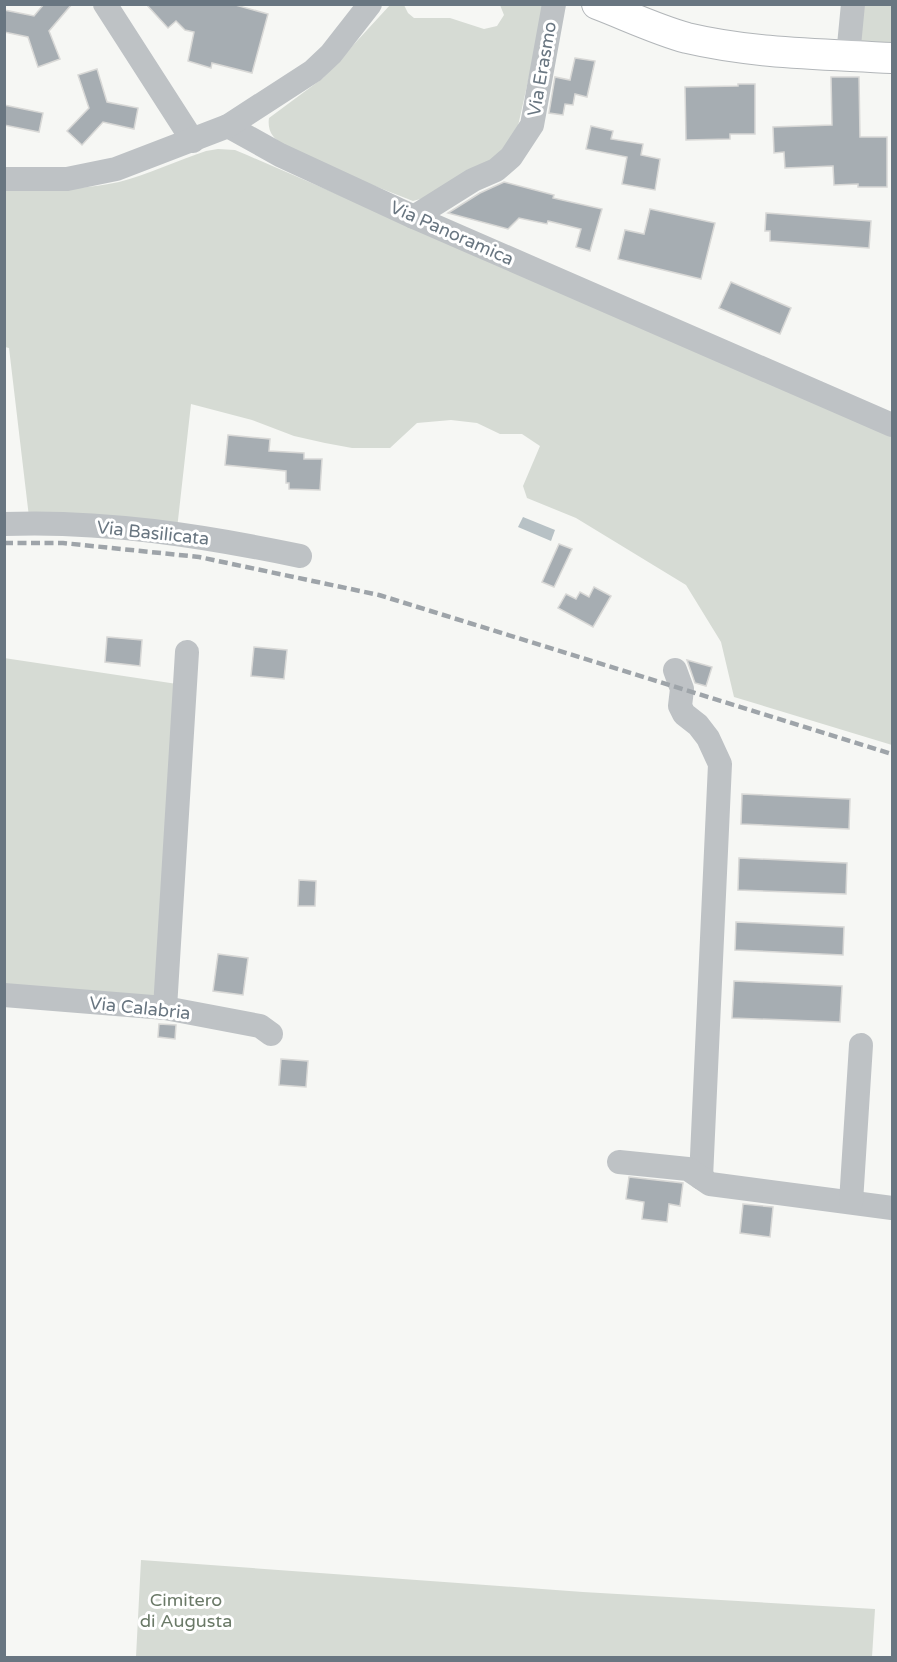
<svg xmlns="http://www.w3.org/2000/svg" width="897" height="1662" font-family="'Varela Round',sans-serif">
  <rect width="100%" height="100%" fill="#f6f7f4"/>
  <!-- green -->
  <g fill="#d6dbd4">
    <path d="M390 5H404L408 13 414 18H450L484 29 497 26 504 15 500 5H545L516 135 494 158 431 196 413 201C389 191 285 153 273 136 269 131 268 124 269 118L323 78Z"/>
    <path d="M859 5H892V44L859 42Z"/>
    <path d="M218 149 235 150 247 155 892 435V745L734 697 721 642 686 585 576 518 527 498 523 486 540 446 522 434H500L477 423 451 420 417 423 390 448H352L325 443 294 436 252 420 191 404 177 529 29 517 9 348 5 347 4 189C43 190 81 190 119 182 147 175 178 160 206 151Z"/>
    <path d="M4 658 177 684 157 998 5 989Z"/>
    <path d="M141 1560 583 1592 875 1609 872 1657H136Z"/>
  </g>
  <!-- water -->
  <path fill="#b7c1c5" d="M523 517 555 530 551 541 518 527Z"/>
  <!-- building -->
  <g fill="#a6adb2" stroke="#d8d8d6" stroke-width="1.5">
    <path d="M44 4H72L49 31 60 59 38 67 28 37 4 32V10L34 16Z"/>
    <path d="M146 4H232L268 14 252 73 212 63 211 68 188 61 194 32 185 30 176 21 168 28Z"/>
    <path d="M575 58 595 61 587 97 575 94 573 105 565 104 563 115 549 113 555 77 570 80Z"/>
    <path d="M97 69 107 102 138 108 134 129 103 122 82 145 67 131 89 108 78 75Z"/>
    <path d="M831 77H859L860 137H887V187H858V184L834 185 833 166 785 168 784 152 774 153 773 127 832 125Z"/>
    <path d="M738 84H755V134H730V139L686 140 685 87 738 86Z"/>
    <path d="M4 105 43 113 39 132 4 125Z"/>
    <path d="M591 126 613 131 611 139 643 144 641 155 660 159 655 190 622 184 627 157 586 149Z"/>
    <path d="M504 182 554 195 553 198 602 209 590 251 576 247 581 229 548 221 547 224 519 218 508 229 448 213 480 193Z"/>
    <path d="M650 209 715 223 701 279 618 259 625 230 644 234Z"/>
    <path d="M766 213 871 221 869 248 770 241V231H765Z"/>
    <path d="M731 282 791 308 780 334 719 308Z"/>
    <path d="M228 435 270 439 269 451 304 453V459H322L320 490 289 489V483H286V471L225 465Z"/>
    <path d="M559 544 572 549 554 587 542 582Z"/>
    <path d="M594 587 611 596 593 627 558 608 566 594 576 599 580 592 589 597Z"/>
    <path d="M107 637 142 640 140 666 105 662Z"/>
    <path d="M254 647 287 650 284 679 251 676Z"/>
    <path d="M687 660 712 667 706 686 695 683Z"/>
    <path d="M742 794 850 799 849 829 741 824Z"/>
    <path d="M739 858 847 863 846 894 738 890Z"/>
    <path d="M299 880 316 881 315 906H298Z"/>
    <path d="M736 922 844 927 843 955 735 950Z"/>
    <path d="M218 954 248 958 243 995 213 991Z"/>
    <path d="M734 981 842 986 840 1022 732 1018Z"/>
    <path d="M159 1024 176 1025 175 1039 158 1037Z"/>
    <path d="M281 1059 308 1061 306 1087 279 1085Z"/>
    <path d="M629 1177 683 1183 680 1206 669 1204 667 1222 642 1219 644 1202 626 1199Z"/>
    <path d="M743 1204 773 1207 770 1237 740 1233Z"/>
  </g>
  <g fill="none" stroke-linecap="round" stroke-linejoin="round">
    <defs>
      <path id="major" d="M597 4C626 15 657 30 687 38 755 54 824 54 892 58"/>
    </defs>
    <!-- major casing -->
    <use href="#major" stroke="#b2b6b9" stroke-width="32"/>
    <!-- minor -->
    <g stroke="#bec2c5" stroke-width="24">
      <path d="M105 4 193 141"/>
      <path d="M848 56 853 4"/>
      <path d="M228 126 280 155 414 217 892 425"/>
      <path d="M4 179H67L116 169 228 126 313 71 331 54 370 4"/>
      <path d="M414 217 473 180 496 170 511 157 532 125 554 4"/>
      <path d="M4 524C103 520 204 536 300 556"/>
      <path d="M675 670 682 689 680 706 684 714 698 725 708 738 720 764 701 1178"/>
      <path d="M4 995 165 1008 260 1026 271 1034"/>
      <path d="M165 1008 187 652"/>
      <path d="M619 1162 688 1169 710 1184 892 1208"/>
      <path d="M851 1202 861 1045"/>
    </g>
    <!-- major -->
    <use href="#major" stroke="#fff" stroke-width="30"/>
    <!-- rail -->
    <path stroke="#9ea4a9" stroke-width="4.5" stroke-dasharray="9 4.5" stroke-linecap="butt" d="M4 543H63L199 557 379 595 892 754"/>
  </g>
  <g text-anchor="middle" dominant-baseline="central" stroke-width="6" stroke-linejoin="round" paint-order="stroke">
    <!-- street labels -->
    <g font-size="18" fill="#697681" stroke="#fff">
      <text transform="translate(542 69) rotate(-80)">Via Erasmo</text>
      <text transform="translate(452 233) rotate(24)">Via Panoramica</text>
      <text transform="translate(153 533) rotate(6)">Via Basilicata</text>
      <text transform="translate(140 1008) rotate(6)">Via Calabria</text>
    </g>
    <!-- park labels -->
    <g font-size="18" fill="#6a7967" stroke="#fff">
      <text x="186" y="1600">Cimitero<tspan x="186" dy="21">di Augusta</tspan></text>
    </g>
  </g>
  <!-- border -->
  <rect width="897" height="1662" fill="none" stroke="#697681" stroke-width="12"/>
</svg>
